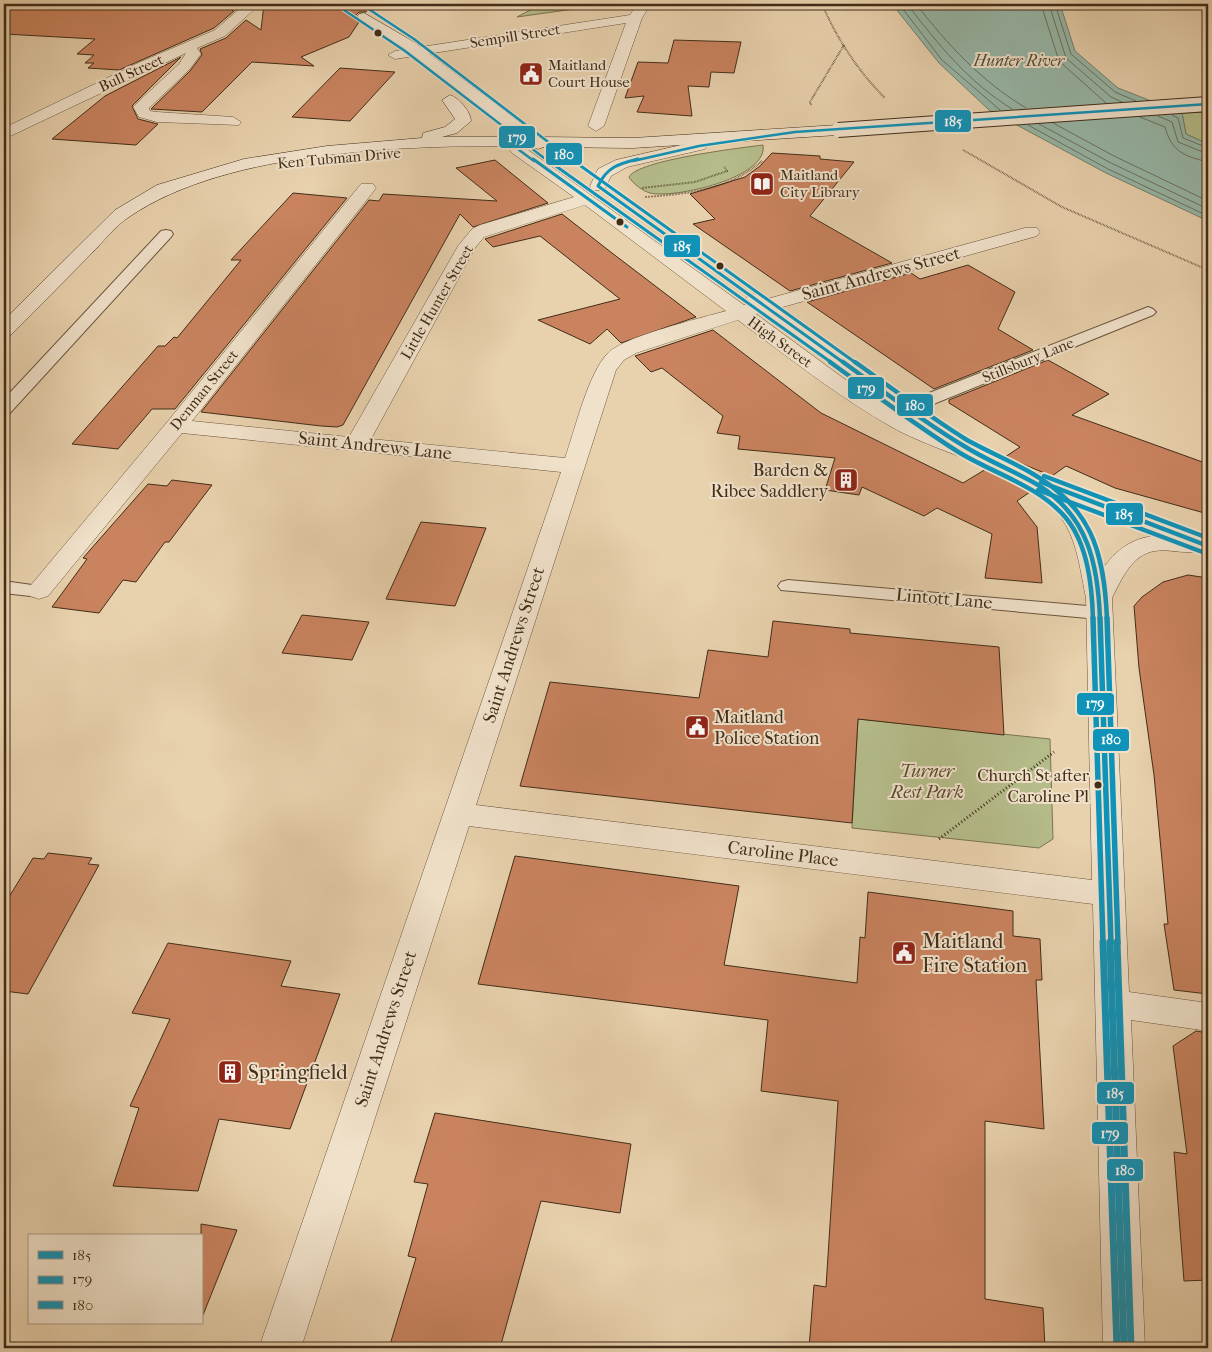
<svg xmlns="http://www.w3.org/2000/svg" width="1212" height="1352" font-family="'IM FELL French Canon',serif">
  <rect width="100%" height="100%" fill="#e8d1ad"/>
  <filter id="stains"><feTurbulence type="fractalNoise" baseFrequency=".004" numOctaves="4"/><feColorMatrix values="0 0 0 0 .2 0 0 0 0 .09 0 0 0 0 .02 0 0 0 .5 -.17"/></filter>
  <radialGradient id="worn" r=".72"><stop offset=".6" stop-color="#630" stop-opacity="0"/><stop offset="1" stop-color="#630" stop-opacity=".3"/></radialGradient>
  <!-- green -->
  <g fill="#b5bc8a" stroke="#7b7451">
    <path d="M542 4H576L574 9 517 17Z"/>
    <path d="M1208 112V144L1186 134 1182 113Z"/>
    <path d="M763 145C769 178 673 199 650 193 643 191 633 184 629 177 638 160 740 148 763 145Z"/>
    <path d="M858 719 1050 739 1053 839 1039 848 852 828Z"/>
  </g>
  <!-- water -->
  <path fill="#97b7a8" stroke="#75806e" d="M892 4H1060L1075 51 1118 88 1182 113 1186 134 1208 144V221L1106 173 989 110 939 63Z"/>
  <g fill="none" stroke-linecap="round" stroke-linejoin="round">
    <!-- shore -->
    <g stroke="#6c7260" stroke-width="1">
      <path d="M899 4 942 60 1000 110"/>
      <path d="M907 4C938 44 968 82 1012 109"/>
      <path d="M916 4C948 45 981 81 1026 108"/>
      <path d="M1041 4 1059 61 1106 103"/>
      <path d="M1049 4 1066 58 1111 97 1122 102"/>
      <path d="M1055 4 1071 54 1115 92 1136 101"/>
      <path d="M1172 115 1178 118 1183 138 1208 148"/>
      <path d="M1158 116 1172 122 1178 142 1208 154"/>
      <path d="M1140 117 1165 127C1172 152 1184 156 1208 162"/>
      <path d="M1053 123 1114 156 1208 201"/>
      <path d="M1039 124 1111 163 1208 209"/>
      <path d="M1028 125 1108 169 1208 216"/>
    </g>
  </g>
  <!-- building -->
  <g fill="#c9835f" stroke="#412d18">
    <path d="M4 4H202L224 5 234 11 214 28 119 70 88 68 94 63H85L94 55 77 54 95 39 4 34Z"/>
    <path d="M264 4H371L366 12H359L355 16 359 22 349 37 301 57 314 66 252 62 202 112 151 109 190 71 202 55 200 49 226 38 246 20 261 30Z"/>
    <path d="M674 40 741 42 734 73 711 72 709 87 688 86 692 116 637 112 644 96 625 98 638 62 668 63Z"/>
    <path d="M181 57 132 106 138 119 158 124 136 145 52 139 105 96Z"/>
    <path d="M340 68 395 72 350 121 292 117Z"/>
    <path d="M772 153 820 156V159L854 162 810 216 892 263 790 291 693 224 715 219 690 194 745 177 760 166Z"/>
    <path d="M495 160 548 203 473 227 460 214 343 425 337 427 321 426 201 412 369 200 379 201 383 194 497 201 456 168Z"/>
    <path d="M293 193 347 198 175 409H152L118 449 72 444 158 346H165L174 337 177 338 241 260H231Z"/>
    <path d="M562 214 612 253 696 317 621 343 607 329 590 344 538 320 620 299 540 236 493 247 485 239Z"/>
    <path d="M968 265 1015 292 998 329 1033 350 934 389 807 302 911 273 920 279Z"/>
    <path d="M713 330 821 413 963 483 986 469 1030 492 1017 501 1037 527 1042 583 985 578 992 534 937 508 924 516 862 487 859 495 825 490 835 458 738 449 740 436 717 433 723 416 662 368 651 372 635 356Z"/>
    <path d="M1048 360 1109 394 1072 415 1208 464V514L1115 488 1066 466 1052 476 1005 457 1020 447 949 403V400Z"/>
    <path d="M172 480 212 485 169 542H165L136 582 123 580 99 613 52 607 87 559 83 558 148 484 167 486Z"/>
    <path d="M421 522 486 528 455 606 386 599Z"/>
    <path d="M1188 575 1208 578V994L1174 990 1164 924H1168L1154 775 1139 668 1134 606 1142 597 1163 582Z"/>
    <path d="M302 615 369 622 352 660 282 653Z"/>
    <path d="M773 621 850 629V633L999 647 1004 735 858 719 852 823 520 786 550 682 699 698 708 650 768 657Z"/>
    <path d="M48 853 92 858 88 864 99 865 28 994 4 991V905L33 858 44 859Z"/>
    <path d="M515 856 739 886 724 965 857 983 860 937 865 938 868 892 1013 911V936L1040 939 1042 980H1036L1044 1129 985 1121V1299L1043 1308 1045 1348H809L814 1285 826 1287 838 1101 761 1091 768 1020 478 984Z"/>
    <path d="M168 943 291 961 281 986 340 994 290 1129 219 1119 198 1191 113 1186 139 1108 130 1106 170 1019 132 1013Z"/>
    <path d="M1196 1031 1208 1033V1280L1184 1281 1174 1152 1187 1154 1173 1046Z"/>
    <path d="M435 1113 631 1144 620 1213 541 1201 500 1348H389L416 1258 408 1256 428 1184 414 1182Z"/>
    <path d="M201 1224 237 1230 203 1315H201Z"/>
  </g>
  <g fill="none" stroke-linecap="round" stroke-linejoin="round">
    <defs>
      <g id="lane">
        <path d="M166 230 171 231 173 234 171 237 10 413 4 414V399L161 231Z"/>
        <path d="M1148 307 1153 309 1156 312 1153 315 936 403 925 410 923 420H911L909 416 911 404 924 395Z"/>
        <path d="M788 580 1099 607 1106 609 1109 613 1106 617 1099 619 781 590 778 586 781 582Z"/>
        <path d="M4 581 46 587 49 591 46 595 39 597 4 593Z"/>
      </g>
      <g id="street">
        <path d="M245 4H260L225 36 197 48 201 54 189 70 149 108 150 111 157 112 233 117 241 122 239 125 157 122 139 117 133 107 136 104 179 64 186 53 4 139V128L138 63 215 30Z"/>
        <path d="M637 4 650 5 642 18 604 126 596 131 588 126 626 23 395 59 388 55 395 51 630 15Z"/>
        <path d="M699 141 705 143 707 146 705 149 627 167 611 176 604 190H592L590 186 598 169 616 160Z"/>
        <path d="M518 145 524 147 744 305 748 304 745 300 748 296 755 294 767 299 1025 228H1037L1040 232 1037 236 779 308 915 403 918 408 915 413 907 415 899 413 761 313 756 314 850 383 908 418 1028 469 1208 538V553C1198 551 1195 553 1186 552 1175 552 1165 549 1155 551 1132 554 1121 580 1112 598L1129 992 1208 1003V1031L1131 1020 1145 1348H1103L1093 904 469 826 301 1348H259L561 472 182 433 48 596 39 599 30 596 26 591 168 421 361 184H373L376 188 373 192 192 421 349 437 458 246 472 229 480 225 574 197 512 153 510 150ZM585 205 726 311C701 318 623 337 608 353 588 373 575 430 565 458L371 439 475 248 484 237ZM738 320C788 357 836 395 890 426 941 456 1034 472 1066 525 1078 547 1081 574 1086 598L1092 880 476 805 616 370 624 360 636 353ZM1071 502 1159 536C1136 536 1118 548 1105 566L1089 524Z"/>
      </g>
      <path id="secondary" d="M364 13 414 42 539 137 633 138 838 125 846 130 838 135 633 148 544 147 538 149 531 146C413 145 228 149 129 217 115 226 103 242 91 254 64 281 38 308 11 335L4 337V320L115 210 157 185 244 159 327 146 422 138 423 133 445 127 455 119 442 100 450 95C459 98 471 112 471 121L457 133 442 137H519L404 48 359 20 357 17 359 14Z"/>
    </defs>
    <!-- lane casing -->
    <use href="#lane" stroke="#6b563d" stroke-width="2"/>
    <!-- street casing -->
    <use href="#street" stroke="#6b563d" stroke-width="1"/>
    <!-- secondary casing -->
    <use href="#secondary" stroke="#412d18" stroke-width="1"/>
    <!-- path-far1 -->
    <g stroke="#412d18" stroke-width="2" stroke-dasharray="0.5 1" stroke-linecap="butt">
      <path d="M182 4 211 5"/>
      <path d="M822 4C837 39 858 71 885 98"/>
      <path d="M811 105 810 102 844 45"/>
      <path d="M963 150 1062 207 1208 270"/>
      <path d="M642 188 695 182 727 171 724 166"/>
      <path d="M645 197C687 194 729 190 762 161"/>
    </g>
    <!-- path -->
    <path stroke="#412d18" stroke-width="3" stroke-dasharray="1 2.5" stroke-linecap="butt" d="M939 839 1054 752"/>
    <!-- lane -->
    <use href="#lane" fill="#f0e1ca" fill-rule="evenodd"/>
    <!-- street -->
    <use href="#street" fill="#f0e1ca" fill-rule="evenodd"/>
    <!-- secondary -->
    <use href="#secondary" fill="#f0e1ca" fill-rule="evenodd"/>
    <defs>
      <path id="secondary-bridge" d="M838 130 1208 104"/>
    </defs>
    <!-- secondary-bridge casing -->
    <use href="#secondary-bridge" stroke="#412d18" stroke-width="16" stroke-linecap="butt"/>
    <!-- secondary-bridge -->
    <use href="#secondary-bridge" stroke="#f0e1ca" stroke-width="14"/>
    <defs>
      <g id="bus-1-far4">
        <path d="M507 141 534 161"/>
        <path d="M633 161 699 146 795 132 1208 104"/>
      </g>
      <g id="bus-1-far3">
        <path d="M533 159 627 227"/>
        <path d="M638 159C618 164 607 167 598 186L844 363"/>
      </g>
      <g id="bus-1-far2">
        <path d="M843 362C883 391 922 421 964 446 988 461 1014 471 1038 485 1088 516 1098 564 1100 619"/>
        <path d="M1041 482 1208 546"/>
      </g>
      <path id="bus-1-far1" d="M1100 618 1111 943"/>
      <path id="bus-1" d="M1110 942 1124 1348"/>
      <path id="bus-2-far4" d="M344 10 405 51 548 161"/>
      <path id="bus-2-far3" d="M546 159 832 363"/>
      <g id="bus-2-far2">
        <path d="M830 362C873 393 915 425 960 453 995 474 1039 486 1066 518 1088 545 1092 586 1093 619"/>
        <path d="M1038 490 1205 553"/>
      </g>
      <path id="bus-2-far1" d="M1093 618 1103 943"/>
      <path id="bus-2" d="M1103 942 1117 1348"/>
      <path id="bus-3-far4" d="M361 4 414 39 573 161"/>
      <path id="bus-3-far3" d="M571 159 856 363"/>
      <g id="bus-3-far2">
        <path d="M855 362C892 388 928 416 967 440 987 451 1008 460 1028 471 1091 506 1104 550 1107 619"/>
        <path d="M1044 476 1208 538"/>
      </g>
      <path id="bus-3-far1" d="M1107 618 1118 943"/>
      <path id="bus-3" d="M1117 942 1131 1348"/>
    </defs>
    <!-- bus-1-far4 casing -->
    <use href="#bus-1-far4" stroke="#f0e1ca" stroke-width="4.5"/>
    <!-- bus-1-far3 casing -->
    <use href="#bus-1-far3" stroke="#f0e1ca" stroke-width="5.5"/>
    <!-- bus-1-far2 casing -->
    <use href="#bus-1-far2" stroke="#f0e1ca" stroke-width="8"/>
    <!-- bus-1-far1 casing -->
    <use href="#bus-1-far1" stroke="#f0e1ca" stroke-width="9"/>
    <!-- bus-1 casing -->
    <use href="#bus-1" stroke="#f0e1ca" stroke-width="11"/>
    <!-- bus-2-far4 casing -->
    <use href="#bus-2-far4" stroke="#f0e1ca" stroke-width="4.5"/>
    <!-- bus-2-far3 casing -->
    <use href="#bus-2-far3" stroke="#f0e1ca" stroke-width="5.5"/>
    <!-- bus-2-far2 casing -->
    <use href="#bus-2-far2" stroke="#f0e1ca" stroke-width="8"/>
    <!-- bus-2-far1 casing -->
    <use href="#bus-2-far1" stroke="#f0e1ca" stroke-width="9"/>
    <!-- bus-2 casing -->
    <use href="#bus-2" stroke="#f0e1ca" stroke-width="11"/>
    <!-- bus-3-far4 casing -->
    <use href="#bus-3-far4" stroke="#f0e1ca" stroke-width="4.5"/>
    <!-- bus-3-far3 casing -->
    <use href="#bus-3-far3" stroke="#f0e1ca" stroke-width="5.5"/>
    <!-- bus-3-far2 casing -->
    <use href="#bus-3-far2" stroke="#f0e1ca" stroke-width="8"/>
    <!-- bus-3-far1 casing -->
    <use href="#bus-3-far1" stroke="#f0e1ca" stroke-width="9"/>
    <!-- bus-3 casing -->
    <use href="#bus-3" stroke="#f0e1ca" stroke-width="11"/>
    <!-- bus-1-far4 -->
    <use href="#bus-1-far4" stroke="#1093b9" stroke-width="2.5"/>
    <!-- bus-1-far3 -->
    <use href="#bus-1-far3" stroke="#1093b9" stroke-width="3"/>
    <!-- bus-1-far2 -->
    <use href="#bus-1-far2" stroke="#1093b9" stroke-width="4.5"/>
    <!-- bus-1-far1 -->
    <use href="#bus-1-far1" stroke="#1093b9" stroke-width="5.5"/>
    <!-- bus-1 -->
    <use href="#bus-1" stroke="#1093b9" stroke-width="7"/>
    <!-- bus-2-far4 -->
    <use href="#bus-2-far4" stroke="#1093b9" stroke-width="2.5"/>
    <!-- bus-2-far3 -->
    <use href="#bus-2-far3" stroke="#1093b9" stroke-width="3"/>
    <!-- bus-2-far2 -->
    <use href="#bus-2-far2" stroke="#1093b9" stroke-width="4.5"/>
    <!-- bus-2-far1 -->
    <use href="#bus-2-far1" stroke="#1093b9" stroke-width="5.5"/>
    <!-- bus-2 -->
    <use href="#bus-2" stroke="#1093b9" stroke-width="7"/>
    <!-- bus-3-far4 -->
    <use href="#bus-3-far4" stroke="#1093b9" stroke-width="2.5"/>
    <!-- bus-3-far3 -->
    <use href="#bus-3-far3" stroke="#1093b9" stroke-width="3"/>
    <!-- bus-3-far2 -->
    <use href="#bus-3-far2" stroke="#1093b9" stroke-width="4.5"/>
    <!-- bus-3-far1 -->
    <use href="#bus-3-far1" stroke="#1093b9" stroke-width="5.5"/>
    <!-- bus-3 -->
    <use href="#bus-3" stroke="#1093b9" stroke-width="7"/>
  </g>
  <!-- icons -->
  <defs>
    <symbol id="civic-square" viewBox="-11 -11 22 22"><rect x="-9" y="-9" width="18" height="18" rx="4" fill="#8f2418" stroke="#f0e1ca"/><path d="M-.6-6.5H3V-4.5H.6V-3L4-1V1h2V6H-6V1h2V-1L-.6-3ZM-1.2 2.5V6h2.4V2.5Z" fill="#fff"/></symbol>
    <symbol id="library-square" viewBox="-11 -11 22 22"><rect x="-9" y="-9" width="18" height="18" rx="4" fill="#8f2418" stroke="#f0e1ca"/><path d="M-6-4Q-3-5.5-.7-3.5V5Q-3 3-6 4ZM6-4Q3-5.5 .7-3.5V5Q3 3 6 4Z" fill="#fff"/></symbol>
    <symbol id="building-square" viewBox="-11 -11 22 22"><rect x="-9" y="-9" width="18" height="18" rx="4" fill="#8f2418" stroke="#f0e1ca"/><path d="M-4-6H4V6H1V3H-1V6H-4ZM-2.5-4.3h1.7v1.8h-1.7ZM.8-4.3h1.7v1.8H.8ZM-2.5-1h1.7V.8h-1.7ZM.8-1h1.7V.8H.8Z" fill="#fff"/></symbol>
  </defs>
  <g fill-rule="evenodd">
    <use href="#civic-square" x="517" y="60" width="28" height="28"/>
    <use href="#library-square" x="748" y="170" width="28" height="28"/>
    <use href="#building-square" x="832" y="466" width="28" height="28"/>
    <use href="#civic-square" x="683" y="713" width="28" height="28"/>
    <use href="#civic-square" x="890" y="939" width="28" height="28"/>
    <use href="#building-square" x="216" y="1058" width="28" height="28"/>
  </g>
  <!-- markers -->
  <g fill="#412d18" stroke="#f0e1ca" stroke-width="2">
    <circle cx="378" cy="33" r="4.5"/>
    <circle cx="620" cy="222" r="4.5"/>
    <circle cx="720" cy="266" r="4.5"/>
    <circle cx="1098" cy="785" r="4.5"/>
  </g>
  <g text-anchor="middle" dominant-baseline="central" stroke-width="4" stroke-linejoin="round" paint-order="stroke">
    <!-- far-street labels -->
    <g font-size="15" fill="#412d18" stroke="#f0e1ca">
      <text transform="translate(515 36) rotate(-9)">Sempill Street</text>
      <text transform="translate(131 73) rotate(-25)">Bull Street</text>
      <text transform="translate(339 158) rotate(-5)">Ken Tubman Drive</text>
      <text transform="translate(437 302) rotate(-60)">Little Hunter Street</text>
      <text transform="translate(780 342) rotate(36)">High Street</text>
      <text transform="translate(1028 360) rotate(-22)">Stillsbury Lane</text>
      <text transform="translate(204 390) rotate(-51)">Denman Street</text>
    </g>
    <!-- far-poi labels -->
    <g font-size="15" fill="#412d18" stroke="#f0e1ca" text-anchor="start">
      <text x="548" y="65">Maitland<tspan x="548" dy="17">Court House</tspan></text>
      <text x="780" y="175">Maitland<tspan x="780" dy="17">City Library</tspan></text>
    </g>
    <!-- far-water labels -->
    <g font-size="16" font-style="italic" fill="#524935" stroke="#f0e1ca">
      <text x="1019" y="60">Hunter River</text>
    </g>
    <!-- bus labels -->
    <g font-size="17" fill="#412d18" stroke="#f0e1ca" text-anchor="end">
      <text x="1089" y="775">Church St after<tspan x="1089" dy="21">Caroline Pl</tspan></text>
    </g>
    <!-- street labels -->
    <g font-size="18" fill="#412d18" stroke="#f0e1ca">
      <text transform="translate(881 274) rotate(-15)">Saint Andrews Street</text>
      <text transform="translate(375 446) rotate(6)">Saint Andrews Lane</text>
      <text transform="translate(944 599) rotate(5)">Lintott Lane</text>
      <text transform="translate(514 645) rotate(-72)">Saint Andrews Street</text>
      <text transform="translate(783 854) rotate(7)">Caroline Place</text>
      <text transform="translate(386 1029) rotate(-72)">Saint Andrews Street</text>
    </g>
    <!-- poi labels -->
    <g font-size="18" fill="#412d18" stroke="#f0e1ca" text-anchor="end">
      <text x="828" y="470">Barden &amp;<tspan x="828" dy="21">Ribee Saddlery</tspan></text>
      <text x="714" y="717" text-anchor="start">Maitland<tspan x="714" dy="21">Police Station</tspan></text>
    </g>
    <!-- park labels -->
    <g font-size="18" font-style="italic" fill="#584a2f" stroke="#f0e1ca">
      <text x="927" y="771">Turner<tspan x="927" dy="21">Rest Park</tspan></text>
    </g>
    <!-- near-poi labels -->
    <g font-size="21" fill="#412d18" stroke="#f0e1ca" text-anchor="start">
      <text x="922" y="941">Maitland<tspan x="922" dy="24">Fire Station</tspan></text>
      <text x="248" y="1072">Springfield</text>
    </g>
  </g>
  <g stroke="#f0e1ca" stroke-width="2">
    <rect x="934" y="109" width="38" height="24" rx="5" fill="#1093b9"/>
    <rect x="498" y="125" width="38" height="24" rx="5" fill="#1093b9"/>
    <rect x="545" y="142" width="38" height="24" rx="5" fill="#1093b9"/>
    <rect x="663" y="234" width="38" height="24" rx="5" fill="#1093b9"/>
    <rect x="847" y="376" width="38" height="24" rx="5" fill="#1093b9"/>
    <rect x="896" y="393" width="38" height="24" rx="5" fill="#1093b9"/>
    <rect x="1105" y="502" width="39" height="24" rx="5" fill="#1093b9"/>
    <rect x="1076" y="692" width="39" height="24" rx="5" fill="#1093b9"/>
    <rect x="1092" y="728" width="38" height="24" rx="5" fill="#1093b9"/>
    <rect x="1096" y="1081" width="39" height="24" rx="5" fill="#1093b9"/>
    <rect x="1091" y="1121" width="38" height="24" rx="5" fill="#1093b9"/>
    <rect x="1106" y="1158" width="38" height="24" rx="5" fill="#1093b9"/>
  </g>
  <g font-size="14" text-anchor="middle" font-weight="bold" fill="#fff">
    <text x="953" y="126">185</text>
    <text x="517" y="142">179</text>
    <text x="564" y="159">180</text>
    <text x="682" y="251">185</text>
    <text x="866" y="393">179</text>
    <text x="915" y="410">180</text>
    <text x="1124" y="519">185</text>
    <text x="1095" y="708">179</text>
    <text x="1111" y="744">180</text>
    <text x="1115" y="1098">185</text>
    <text x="1110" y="1138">179</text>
    <text x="1125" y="1175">180</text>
  </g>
  <!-- margin -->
  <rect width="1212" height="1352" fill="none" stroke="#e8d1ad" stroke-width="20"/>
  <rect x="5" y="5" width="1202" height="1342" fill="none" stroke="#412d18" stroke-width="2.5"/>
  <rect x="10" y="10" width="1192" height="1332" fill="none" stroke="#412d18"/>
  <!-- legend -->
  <rect x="28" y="1234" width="175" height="90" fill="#f0e1ca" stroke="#aa9983"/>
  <rect x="38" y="1251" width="25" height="8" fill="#1093b9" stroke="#aa9983"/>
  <text x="72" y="1260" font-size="15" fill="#412d18">185</text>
  <rect x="38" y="1276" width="25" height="8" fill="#1093b9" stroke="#aa9983"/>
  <text x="72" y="1284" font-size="15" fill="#412d18">179</text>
  <rect x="38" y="1301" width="25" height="8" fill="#1093b9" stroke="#aa9983"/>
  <text x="72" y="1310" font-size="15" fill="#412d18">180</text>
  <rect width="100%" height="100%" filter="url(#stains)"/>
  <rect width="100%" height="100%" fill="url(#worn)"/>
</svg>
